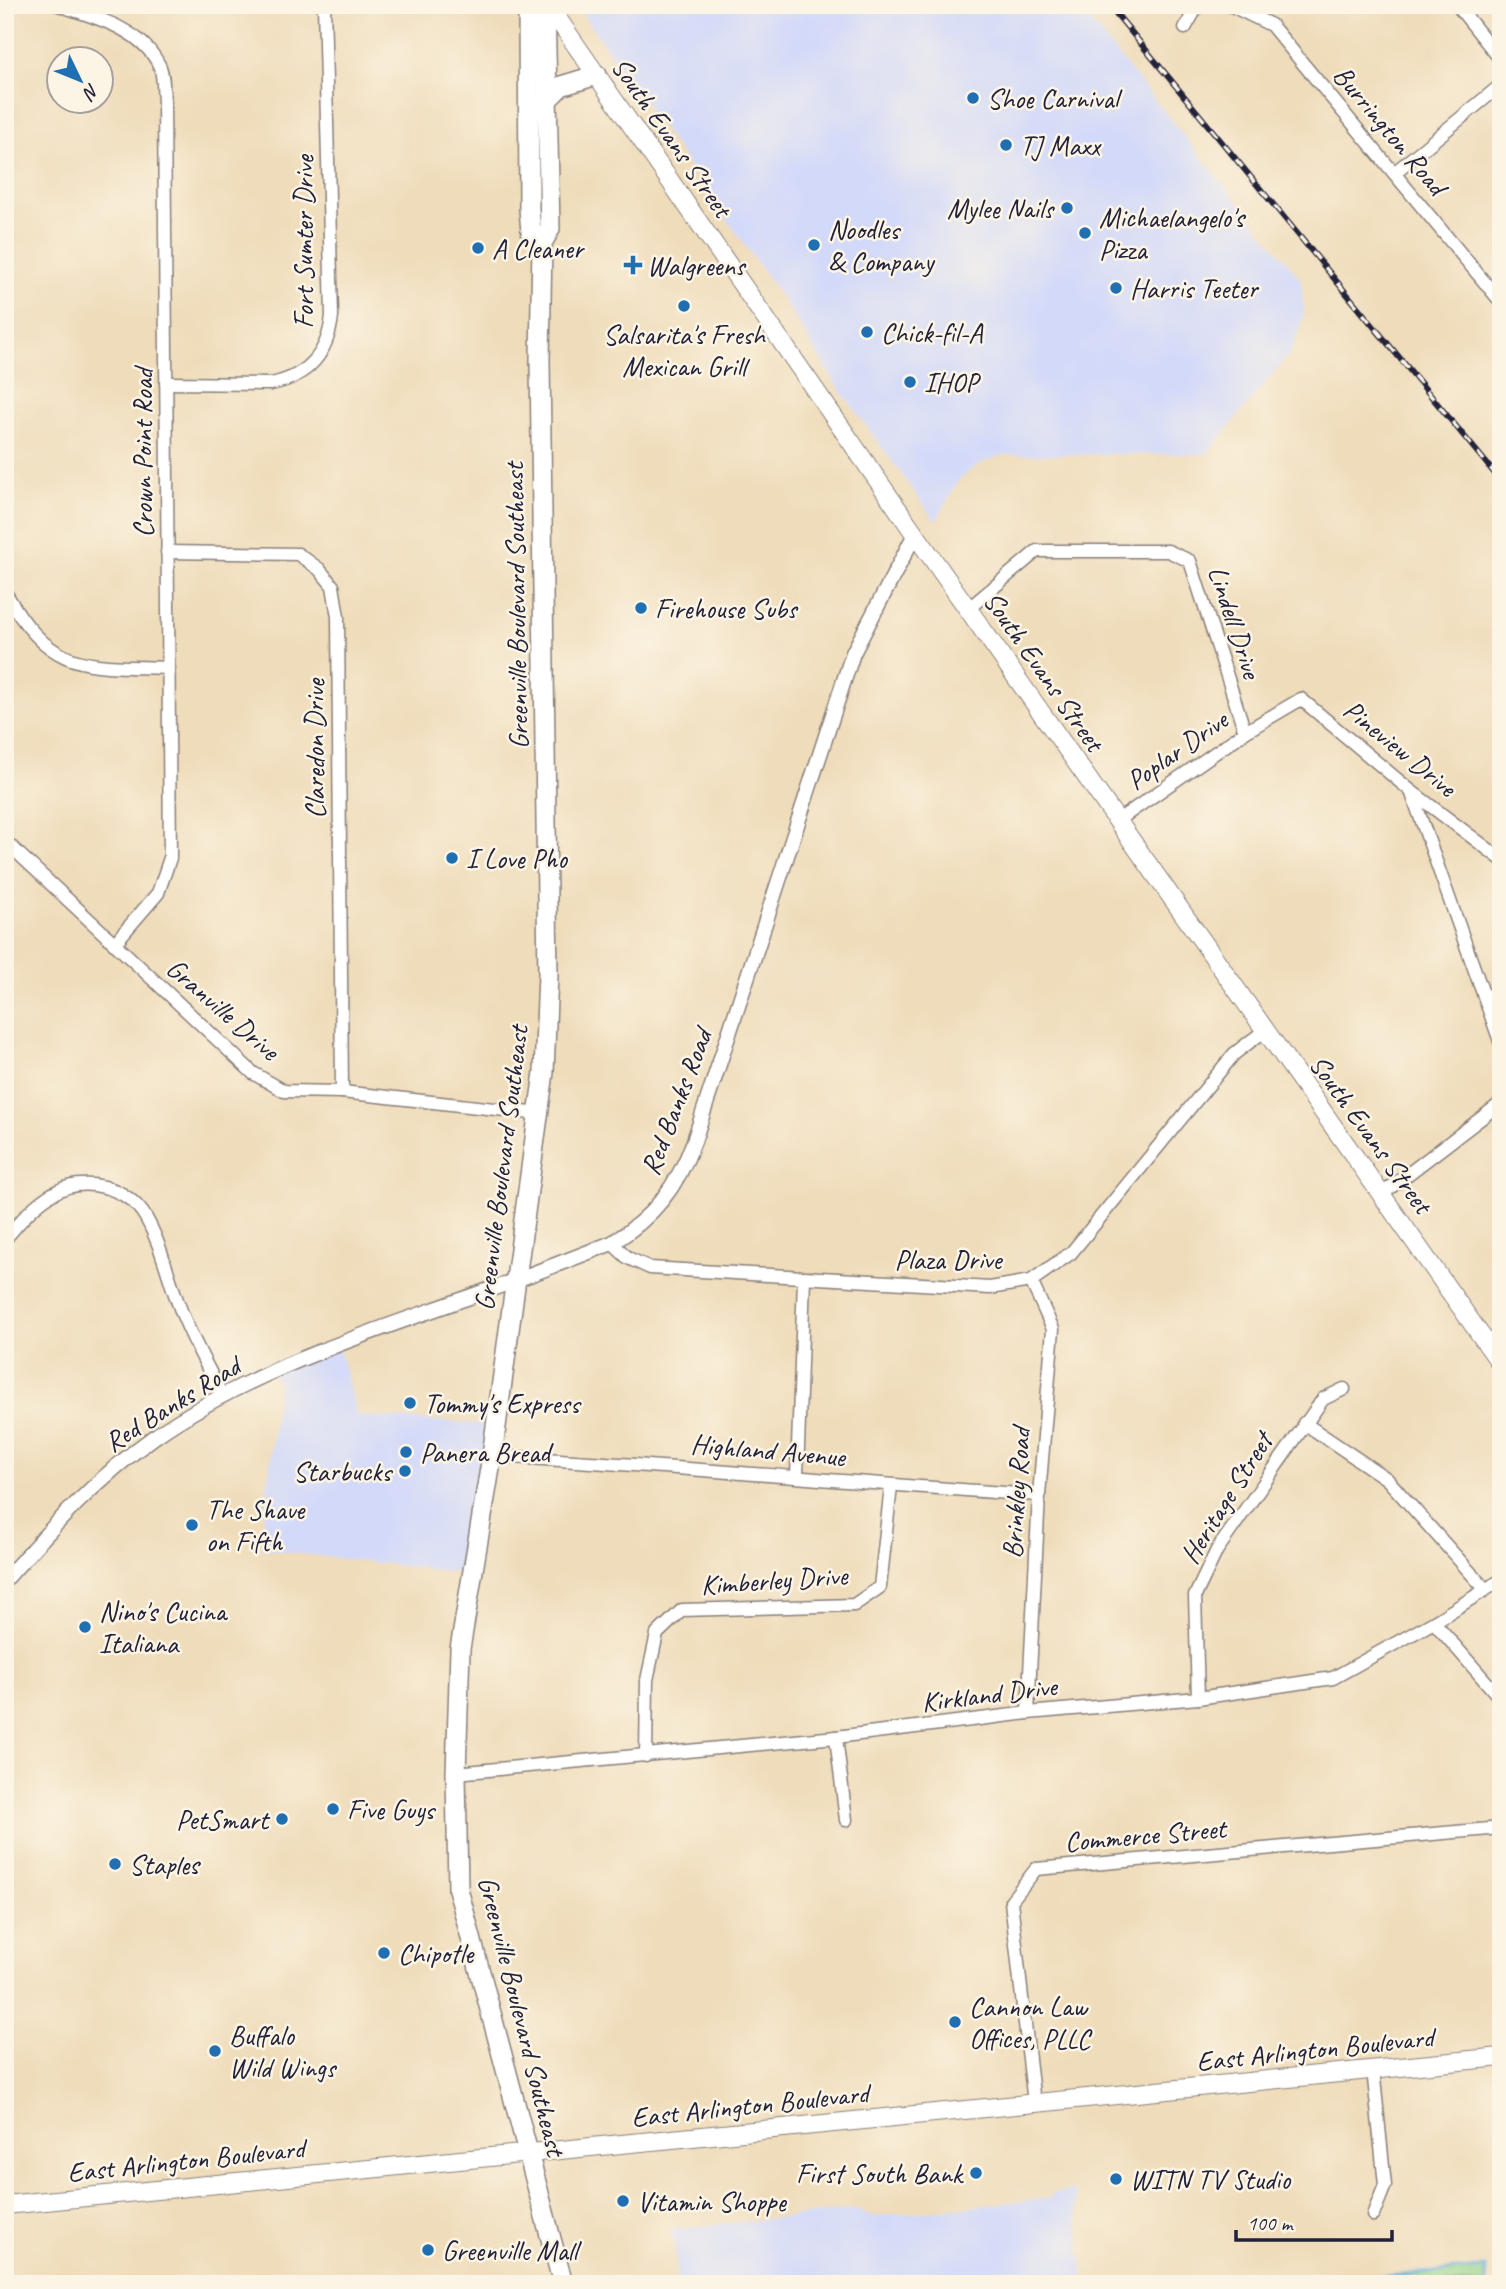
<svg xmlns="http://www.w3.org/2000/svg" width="1506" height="2289" font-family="Caveat,sans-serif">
  <rect width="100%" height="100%" fill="#fcf5e5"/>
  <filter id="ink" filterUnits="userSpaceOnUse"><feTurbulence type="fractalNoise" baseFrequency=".0143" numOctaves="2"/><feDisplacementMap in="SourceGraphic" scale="14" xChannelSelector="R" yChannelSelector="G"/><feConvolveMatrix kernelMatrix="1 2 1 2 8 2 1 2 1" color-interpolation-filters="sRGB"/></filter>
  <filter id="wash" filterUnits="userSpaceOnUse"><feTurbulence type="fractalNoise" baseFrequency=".00686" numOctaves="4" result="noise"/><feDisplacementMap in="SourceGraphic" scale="28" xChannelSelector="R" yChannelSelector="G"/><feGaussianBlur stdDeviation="1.57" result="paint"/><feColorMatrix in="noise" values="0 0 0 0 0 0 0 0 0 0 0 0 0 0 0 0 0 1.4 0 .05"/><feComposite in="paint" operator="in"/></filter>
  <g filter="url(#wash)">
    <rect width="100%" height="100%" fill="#efdcba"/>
    <!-- built -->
    <g fill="#d2d9f9">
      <path d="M576 5H1077L1301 279 1304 314 1291 352 1207 454 1002 455 977 465 958 481 936 522 834 381 785 302Z"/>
      <path d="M338 1345 357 1416 496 1425 472 1574 261 1549 278 1384 272 1372Z"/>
      <path d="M1075 2191 1084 2284H677L675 2243 670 2230 857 2209 874 2217 1052 2198 1053 2193Z"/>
    </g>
    <!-- green -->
    <path fill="#91d086" stroke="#5a7960" stroke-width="2" d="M1485 2268 1487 2284H1318L1341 2282Z"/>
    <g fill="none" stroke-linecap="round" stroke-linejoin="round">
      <!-- stream -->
      <path stroke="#66acdc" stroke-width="3.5" d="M1295 2284 1485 2268 1487 2284"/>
    </g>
  </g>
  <g filter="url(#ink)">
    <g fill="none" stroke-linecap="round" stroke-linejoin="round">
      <defs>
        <g id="minor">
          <path d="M58 5C94 17 141 28 159 65 164 74 163 91 164 102L170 858 158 893 114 944"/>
          <path d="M1230 5 1271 25 1501 302"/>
          <path d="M1457 5 1501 60"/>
          <path d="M5 12 8 5"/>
          <path d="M1185 28 1198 5"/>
          <path d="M1394 173 1501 85"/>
          <path d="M166 383 271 384C308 376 328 354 332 316L324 5"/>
          <path d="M167 552 298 554 319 569 333 586 338 617 342 1092"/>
          <path d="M5 592C52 674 84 665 169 668"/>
          <path d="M968 609 1037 551H1168L1190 561 1245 732"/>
          <path d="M1411 791 1501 1044"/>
          <path d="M1117 821 1245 732 1301 699 1411 791 1501 859"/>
          <path d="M5 841 253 1073 284 1091 342 1092 541 1114"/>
          <path d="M1382 1194 1501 1103"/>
          <path d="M5 1239C19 1223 33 1205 52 1194 83 1175 128 1186 146 1218 162 1246 168 1278 180 1308 191 1338 208 1367 222 1396"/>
          <path d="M612 1243 628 1258 650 1268 990 1288 1031 1281 1071 1253 1234 1054 1264 1031"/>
          <path d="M5 1290V1308"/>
          <path d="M1304 1423 1387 1479 1485 1589"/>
          <path d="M492 1456C675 1465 856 1484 1039 1495"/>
          <path d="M797 1475 804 1279"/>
          <path d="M1434 1622 1501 1699"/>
          <path d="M1198 1698 1195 1596 1217 1550 1323 1399 1344 1389"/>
          <path d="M1028 1713 1039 1495 1053 1329 1031 1281"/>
          <path d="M836 1737 846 1820"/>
          <path d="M646 1756 647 1680 657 1634 682 1610 854 1605 880 1587 891 1486"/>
          <path d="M456 1773 836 1737 1028 1713 1198 1698 1333 1678 1434 1622 1501 1580"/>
          <path d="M1373 2069 1385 2185 1373 2215"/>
          <path d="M1034 2103 1011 1901 1036 1869 1501 1828"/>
        </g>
        <path id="tertiary" d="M5 1580C52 1527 97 1478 154 1437 246 1373 354 1338 458 1301 510 1283 561 1263 612 1243 654 1217 677 1187 694 1141L853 653 915 534"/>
        <g id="secondary">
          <path d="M548 5 915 534 1501 1364"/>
          <path d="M5 2205 1501 2057"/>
        </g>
        <g id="trunk">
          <path d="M528 5 529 209 531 232 542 243"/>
          <path d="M545 5 550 229 542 243 540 360 548 975 544 1072 492 1456 460 1649 456 1773 458 1889 563 2284"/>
          <path d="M547 100 561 86 597 75"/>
        </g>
      </defs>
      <!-- minor casing -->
      <use href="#minor" stroke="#887f7a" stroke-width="15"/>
      <!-- tertiary casing -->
      <use href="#tertiary" stroke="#887f7a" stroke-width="17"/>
      <!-- secondary casing -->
      <use href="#secondary" stroke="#887f7a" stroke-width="20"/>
      <!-- trunk casing -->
      <use href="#trunk" stroke="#887f7a" stroke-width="22"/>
      <!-- minor -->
      <use href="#minor" stroke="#fff" stroke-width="12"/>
      <!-- tertiary -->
      <use href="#tertiary" stroke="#fff" stroke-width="14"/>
      <!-- secondary -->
      <use href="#secondary" stroke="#fff" stroke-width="18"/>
      <!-- trunk -->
      <use href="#trunk" stroke="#fff" stroke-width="19"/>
      <defs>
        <path id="rail" d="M1109 5 1501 481"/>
      </defs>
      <!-- rail casing -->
      <use href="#rail" stroke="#22223b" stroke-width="6"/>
      <!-- rail -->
      <use href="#rail" stroke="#fcf5e5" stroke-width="3.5" stroke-dasharray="10" stroke-linecap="butt"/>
    </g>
  </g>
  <!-- markers -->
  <g fill="#1f6fb2" stroke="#fcf5e5" stroke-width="2.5">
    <circle cx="973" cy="98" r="7"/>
    <circle cx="1006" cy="145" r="7"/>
    <circle cx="1067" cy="208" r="7"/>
    <circle cx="1085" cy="233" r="7"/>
    <circle cx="814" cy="245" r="7"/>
    <circle cx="478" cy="248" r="7"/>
    <path d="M629.5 254.5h7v7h7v7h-7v7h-7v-7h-7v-7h7z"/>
    <circle cx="1116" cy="288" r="7"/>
    <circle cx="684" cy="306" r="7"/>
    <circle cx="867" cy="332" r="7"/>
    <circle cx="910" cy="382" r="7"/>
    <circle cx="641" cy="608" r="7"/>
    <circle cx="452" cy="858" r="7"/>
    <circle cx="410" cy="1403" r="7"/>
    <circle cx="406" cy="1452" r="7"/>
    <circle cx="405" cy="1471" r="7"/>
    <circle cx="192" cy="1525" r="7"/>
    <circle cx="85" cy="1627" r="7"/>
    <circle cx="333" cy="1809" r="7"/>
    <circle cx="282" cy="1819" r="7"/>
    <circle cx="115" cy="1864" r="7"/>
    <circle cx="384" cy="1953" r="7"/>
    <circle cx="955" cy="2022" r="7"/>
    <circle cx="215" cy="2051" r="7"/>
    <circle cx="976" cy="2173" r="7"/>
    <circle cx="1116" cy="2179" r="7"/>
    <circle cx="623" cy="2201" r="7"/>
    <circle cx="428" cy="2250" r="7"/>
  </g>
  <g text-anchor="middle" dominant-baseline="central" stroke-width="5" stroke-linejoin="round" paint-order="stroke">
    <!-- poi labels -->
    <g font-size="28" fill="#22223b" stroke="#fcf5e5" text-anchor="start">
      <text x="987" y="98">Shoe Carnival</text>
      <text x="1020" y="145">TJ Maxx</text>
      <text x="1053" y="208" text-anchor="end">Mylee Nails</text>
      <text x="1099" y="217">Michaelangelo's<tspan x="1099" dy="32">Pizza</tspan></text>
      <text x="828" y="229">Noodles<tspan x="828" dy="32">&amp; Company</tspan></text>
      <text x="492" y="248">A Cleaner</text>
      <text x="647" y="265">Walgreens</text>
      <text x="1130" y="288">Harris Teeter</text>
      <text x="881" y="332">Chick-fil-A</text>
      <text x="684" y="334" text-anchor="middle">Salsarita's Fresh<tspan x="684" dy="32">Mexican Grill</tspan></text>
      <text x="924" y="382">IHOP</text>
      <text x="655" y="608">Firehouse Subs</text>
      <text x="466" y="858">I Love Pho</text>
      <text x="424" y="1403">Tommy's Express</text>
      <text x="420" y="1452">Panera Bread</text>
      <text x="391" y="1471" text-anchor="end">Starbucks</text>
      <text x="206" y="1509">The Shave<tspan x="206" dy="32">on Fifth</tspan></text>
      <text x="99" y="1611">Nino's Cucina<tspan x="99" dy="32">Italiana</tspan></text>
      <text x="347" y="1809">Five Guys</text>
      <text x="268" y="1819" text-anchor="end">PetSmart</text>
      <text x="129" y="1864">Staples</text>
      <text x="398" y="1953">Chipotle</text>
      <text x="969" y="2006">Cannon Law<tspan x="969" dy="32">Offices, PLLC</tspan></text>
      <text x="229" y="2035">Buffalo<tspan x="229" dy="32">Wild Wings</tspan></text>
      <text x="962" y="2173" text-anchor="end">First South Bank</text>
      <text x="1130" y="2179">WITN TV Studio</text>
      <text x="637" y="2201">Vitamin Shoppe</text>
      <text x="442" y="2250">Greenville Mall</text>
    </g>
    <!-- street labels -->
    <g font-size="28" fill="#22223b" stroke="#fcf5e5">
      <text transform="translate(1390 130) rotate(50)">Burrington Road</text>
      <text transform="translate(672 137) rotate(55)">South Evans Street</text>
      <text transform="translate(303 242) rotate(-90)">Fort Sumter Drive</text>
      <text transform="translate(142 453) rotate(-90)">Crown Point Road</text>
      <text transform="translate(516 606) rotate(-91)">Greenville Boulevard Southeast</text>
      <text transform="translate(1235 622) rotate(72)">Lindell Drive</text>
      <text transform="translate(1044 671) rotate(55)">South Evans Street</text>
      <text transform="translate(1400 748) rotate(39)">Pineview Drive</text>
      <text transform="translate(314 749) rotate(-90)">Claredon Drive</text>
      <text transform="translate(1177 750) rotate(-35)">Poplar Drive</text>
      <text transform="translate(223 1009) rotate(41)">Granville Drive</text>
      <text transform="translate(676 1102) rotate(-69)">Red Banks Road</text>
      <text transform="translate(1371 1134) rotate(54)">South Evans Street</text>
      <text transform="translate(501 1168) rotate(-83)">Greenville Boulevard Southeast</text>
      <text x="948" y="1259">Plaza Drive</text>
      <text transform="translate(172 1404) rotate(-32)">Red Banks Road</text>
      <text transform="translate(768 1450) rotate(5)">Highland Avenue</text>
      <text transform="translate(1016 1493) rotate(-86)">Brinkley Road</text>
      <text transform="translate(1226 1498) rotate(-58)">Heritage Street</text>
      <text transform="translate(774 1580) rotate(-4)">Kimberley Drive</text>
      <text transform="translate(989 1694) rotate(-7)">Kirkland Drive</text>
      <text transform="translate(1145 1835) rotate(-5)">Commerce Street</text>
      <text transform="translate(522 2016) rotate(76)">Greenville Boulevard Southeast</text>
      <text transform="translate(1315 2049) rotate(-6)">East Arlington Boulevard</text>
      <text transform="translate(750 2105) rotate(-6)">East Arlington Boulevard</text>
      <text transform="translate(186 2160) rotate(-6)">East Arlington Boulevard</text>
    </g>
  </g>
  <!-- margin -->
  <rect width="1506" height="2289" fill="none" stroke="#fcf5e5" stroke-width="28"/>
  <!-- north arrow -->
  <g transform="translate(80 80) rotate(133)"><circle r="33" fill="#fcf5e5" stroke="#a5a1a1" stroke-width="2"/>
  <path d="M0-5L12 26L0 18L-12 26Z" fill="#1f6fb2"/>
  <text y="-10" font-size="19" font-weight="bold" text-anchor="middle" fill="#22223b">N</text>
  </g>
  <!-- scale -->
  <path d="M1236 2230v10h156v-10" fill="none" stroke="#22223b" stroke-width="3.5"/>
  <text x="1247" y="2230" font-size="21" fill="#22223b" stroke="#fcf5e5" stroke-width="5" paint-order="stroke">100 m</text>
</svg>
